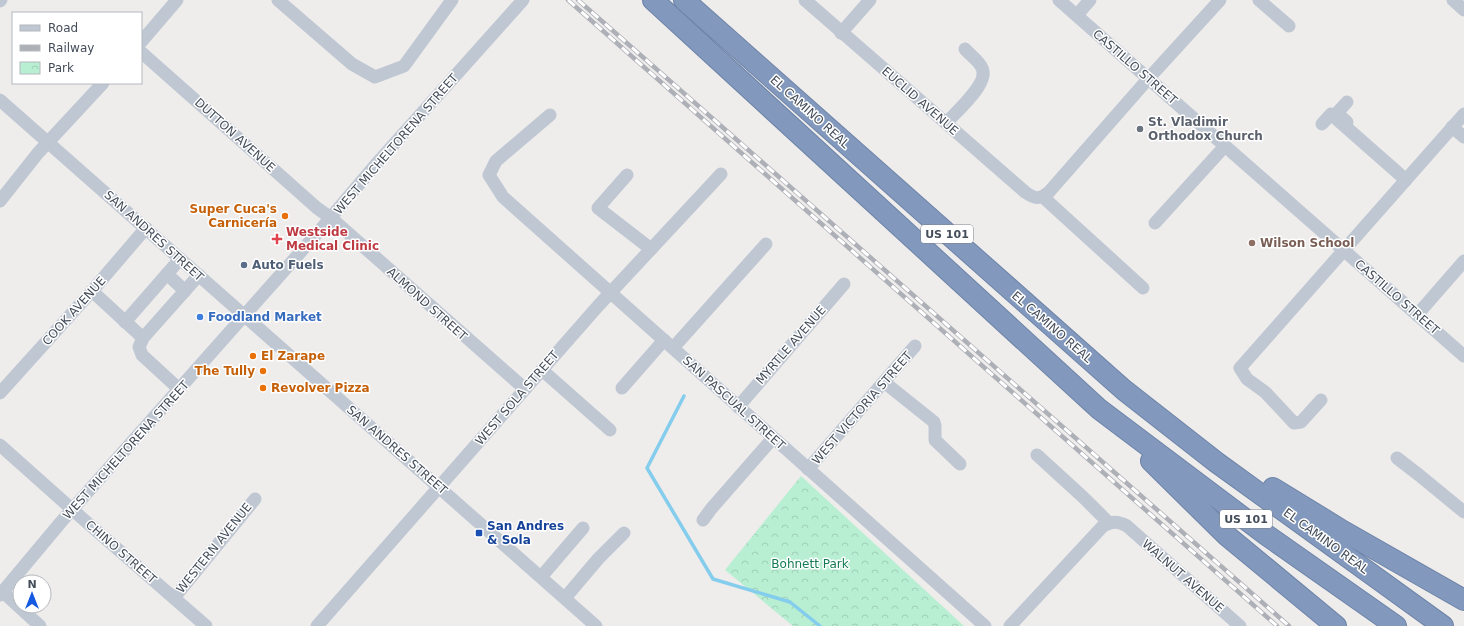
<svg xmlns="http://www.w3.org/2000/svg" width="1464" height="626" font-family="'DejaVu Sans',sans-serif">
  <defs>
    <pattern id="park-crowns" width="20" height="18" patternUnits="userSpaceOnUse"><rect width="20" height="18" fill="#b8efd2"/><path d="M2 6a3 3 0 1 1 6 0M12 15a3 3 0 1 1 6 0" fill="none" stroke="#9fcfb7"/></pattern>
  </defs>
  <rect width="100%" height="100%" fill="#efecec"/>
  <!-- park -->
  <path fill="url(#park-crowns)" d="M801 476 964 626H793L725 570Z"/>
  <g fill="none" stroke-linecap="round" stroke-linejoin="round">
    <!-- stream -->
    <path stroke="#84cded" stroke-width="3.5" d="M684 396 647 468 713 579 790 602 820 626"/>
    <defs>
      <g id="highway">
        <path d="M653 0 1099 409 1265 534 1396 626"/>
        <path d="M684 0 1124 390 1216 462 1443 626"/>
        <path d="M1151 461 1226 535 1336 626"/>
        <path d="M1273 488 1343 531 1464 600"/>
      </g>
    </defs>
    <!-- highway casing -->
    <use href="#highway" stroke="#6d84a8" stroke-width="22"/>
    <!-- minor -->
    <g stroke="#bfc7d2" stroke-width="13">
      <path d="M278 0 352 64 375 77 404 66 452 0"/>
      <path d="M805 0 1025 192C1035 199 1039 200 1049 192L1148 79 1220 0"/>
      <path d="M1059 0 1464 356"/>
      <path d="M1259 0 1289 26"/>
      <path d="M1453 0 1464 10"/>
      <path d="M0 1 1 0"/>
      <path d="M1077 15 1090 0"/>
      <path d="M841 33 870 0"/>
      <path d="M141 42 177 0"/>
      <path d="M141 52 317 208 331 218 525 389"/>
      <path d="M0 100 596 626"/>
      <path d="M550 115 496 161 489 175 503 197 985 626"/>
      <path d="M1347 122 1337 113 1347 102"/>
      <path d="M946 123C956 112 990 83 982 68 979 61 970 55 965 49"/>
      <path d="M1322 124 1331 114 1406 180"/>
      <path d="M1452 127 1464 137"/>
      <path d="M627 175 598 208 651 249"/>
      <path d="M1043 197 1143 288"/>
      <path d="M0 201 38 153 103 83"/>
      <path d="M1155 223 1225 146"/>
      <path d="M167 274 185 291"/>
      <path d="M92 291 143 338"/>
      <path d="M1417 315 1464 261"/>
      <path d="M125 322 180 259"/>
      <path d="M673 348 766 244"/>
      <path d="M542 370 610 430"/>
      <path d="M884 382 934 422 935 426V440L960 464"/>
      <path d="M622 388 664 340"/>
      <path d="M179 389 142 355 139 347 143 338 199 275"/>
      <path d="M0 393 92 291 146 228"/>
      <path d="M1321 400 1301 422 1294 423 1265 392 1247 379 1240 368 1464 114"/>
      <path d="M738 407 844 284"/>
      <path d="M0 445 83 519 206 626"/>
      <path d="M1037 455 1084 498 1109 523"/>
      <path d="M1397 458 1419 475 1464 512"/>
      <path d="M808 469 915 346"/>
      <path d="M703 520 711 509 773 438"/>
      <path d="M541 577 583 528"/>
      <path d="M3 592 40 626"/>
      <path d="M0 595 61 522 321 229 378 162 523 0"/>
      <path d="M174 598 255 499"/>
      <path d="M565 598 598 559 624 533"/>
      <path d="M317 626 598 306 721 174"/>
      <path d="M1010 626 1103 526C1112 521 1118 521 1127 526L1240 626"/>
    </g>
    <!-- highway -->
    <use href="#highway" stroke="#8299bd" stroke-width="20"/>
    <defs>
      <g id="rail">
        <path d="M568 0 1277 626"/>
        <path d="M578 0 1289 626"/>
      </g>
    </defs>
    <!-- rail casing -->
    <use href="#rail" stroke="#aeb0b7" stroke-width="4.5"/>
    <!-- rail -->
    <use href="#rail" stroke="#fff" stroke-width="3" stroke-dasharray="9" stroke-linecap="butt"/>
  </g>
  <!-- markers -->
  <circle fill="#6b7280" stroke="#fff" stroke-width="1.5" cx="1140" cy="129" r="4"/>
  <g fill="#e8710a" stroke="#fff" stroke-width="1.5">
    <circle cx="285" cy="216" r="4"/>
    <circle cx="253" cy="356" r="4"/>
    <circle cx="263" cy="371" r="4"/>
    <circle cx="263" cy="388" r="4"/>
  </g>
  <path fill="#e0444e" stroke="#fff" stroke-width="1.5" d="M275 233h4v4h4v4h-4v4h-4v-4h-4v-4h4z"/>
  <circle fill="#8d6e63" stroke="#fff" stroke-width="1.5" cx="1252" cy="243" r="4"/>
  <circle fill="#5c6f8a" stroke="#fff" stroke-width="1.5" cx="244" cy="265" r="4"/>
  <circle fill="#3f7fe0" stroke="#fff" stroke-width="1.5" cx="200" cy="317" r="4"/>
  <rect fill="#1a4fb4" stroke="#fff" stroke-width="1.5" x="475" y="529" width="8" height="8" rx="2"/>
  <g text-anchor="middle" dominant-baseline="central" stroke-width="3" stroke-linejoin="round" paint-order="stroke">
    <!-- shield labels -->
    <g fill="#fff" stroke="#7c828c" stroke-width="1">
      <rect x="921" y="225" width="52" height="18" rx="3"/>
      <rect x="1220" y="510" width="52" height="18" rx="3"/>
    </g>
    <g font-size="11" font-weight="bold" fill="#444d5a">
      <text x="947" y="234">US 101</text>
      <text x="1246" y="519">US 101</text>
    </g>
    <!-- street labels -->
    <g font-size="12" fill="#444d5a" stroke="#fff">
      <text transform="translate(1135 67) rotate(41)">CASTILLO STREET</text>
      <text transform="translate(920 101) rotate(41)">EUCLID AVENUE</text>
      <text transform="translate(810 112) rotate(42)">EL CAMINO REAL</text>
      <text transform="translate(235 135) rotate(42)">DUTTON AVENUE</text>
      <text transform="translate(396 144) rotate(-49)">WEST MICHELTORENA STREET</text>
      <text transform="translate(154 236) rotate(42)">SAN ANDRES STREET</text>
      <text transform="translate(1397 297) rotate(41)">CASTILLO STREET</text>
      <text transform="translate(427 304) rotate(42)">ALMOND STREET</text>
      <text transform="translate(74 311) rotate(-48)">COOK AVENUE</text>
      <text transform="translate(1052 327) rotate(41)">EL CAMINO REAL</text>
      <text transform="translate(791 345) rotate(-49)">MYRTLE AVENUE</text>
      <text transform="translate(517 398) rotate(-49)">WEST SOLA STREET</text>
      <text transform="translate(734 403) rotate(42)">SAN PASCUAL STREET</text>
      <text transform="translate(862 408) rotate(-49)">WEST VICTORIA STREET</text>
      <text transform="translate(126 450) rotate(-48)">WEST MICHELTORENA STREET</text>
      <text transform="translate(397 450) rotate(41)">SAN ANDRES STREET</text>
      <text transform="translate(1326 541) rotate(36)">EL CAMINO REAL</text>
      <text transform="translate(214 548) rotate(-51)">WESTERN AVENUE</text>
      <text transform="translate(121 552) rotate(41)">CHINO STREET</text>
      <text transform="translate(1183 576) rotate(41)">WALNUT AVENUE</text>
    </g>
    <!-- worship labels -->
    <g font-size="12" font-weight="bold" fill="#5b616d" stroke="#fff" text-anchor="start">
      <text x="1148" y="122">St. Vladimir<tspan x="1148" dy="14">Orthodox Church</tspan></text>
    </g>
    <!-- food labels -->
    <g font-size="12" font-weight="bold" fill="#c56008" stroke="#fff" text-anchor="end">
      <text x="277" y="209">Super Cuca's<tspan x="277" dy="14">Carnicería</tspan></text>
      <text x="261" y="356" text-anchor="start">El Zarape</text>
      <text x="255" y="371">The Tully</text>
      <text x="271" y="388" text-anchor="start">Revolver Pizza</text>
    </g>
    <!-- health labels -->
    <g font-size="12" font-weight="bold" fill="#be3a42" stroke="#fff" text-anchor="start">
      <text x="286" y="232">Westside<tspan x="286" dy="14">Medical Clinic</tspan></text>
    </g>
    <!-- education labels -->
    <g font-size="12" font-weight="bold" fill="#785e54" stroke="#fff" text-anchor="start">
      <text x="1260" y="243">Wilson School</text>
    </g>
    <!-- service labels -->
    <g font-size="12" font-weight="bold" fill="#4e5e75" stroke="#fff" text-anchor="start">
      <text x="252" y="265">Auto Fuels</text>
    </g>
    <!-- shop labels -->
    <g font-size="12" font-weight="bold" fill="#366cbe" stroke="#fff" text-anchor="start">
      <text x="208" y="317">Foodland Market</text>
    </g>
    <!-- transit labels -->
    <g font-size="12" font-weight="bold" fill="#164399" stroke="#fff" text-anchor="start">
      <text x="487" y="526">San Andres<tspan x="487" dy="14">&amp; Sola</tspan></text>
    </g>
    <!-- park labels -->
    <g font-size="12" fill="#147b52" stroke="#fff">
      <text x="810" y="564">Bohnett Park</text>
    </g>
  </g>
  <!-- legend -->
  <rect x="12" y="12" width="130" height="72" fill="#ffffff" stroke="#b4b8bd"/>
  <rect x="20" y="25" width="20" height="6" fill="#bfc7d2" stroke="#b4b8bd"/>
  <text x="48" y="32" font-size="12" fill="#444d5a">Road</text>
  <rect x="20" y="45" width="20" height="6" fill="#aeb0b7" stroke="#b4b8bd"/>
  <text x="48" y="52" font-size="12" fill="#444d5a">Railway</text>
  <rect x="20" y="62" width="20" height="12" fill="url(#park-crowns)" stroke="#b4b8bd"/>
  <text x="48" y="72" font-size="12" fill="#444d5a">Park</text>
  <!-- north arrow -->
  <g transform="translate(32 594)"><circle r="19" fill="#ffffff" stroke="#b4b8bd"/>
  <path d="M0-3L7 15L0 10L-7 15Z" fill="#155ae0"/>
  <text y="-6" font-size="11" font-weight="bold" text-anchor="middle" fill="#444d5a">N</text>
  </g>
</svg>
